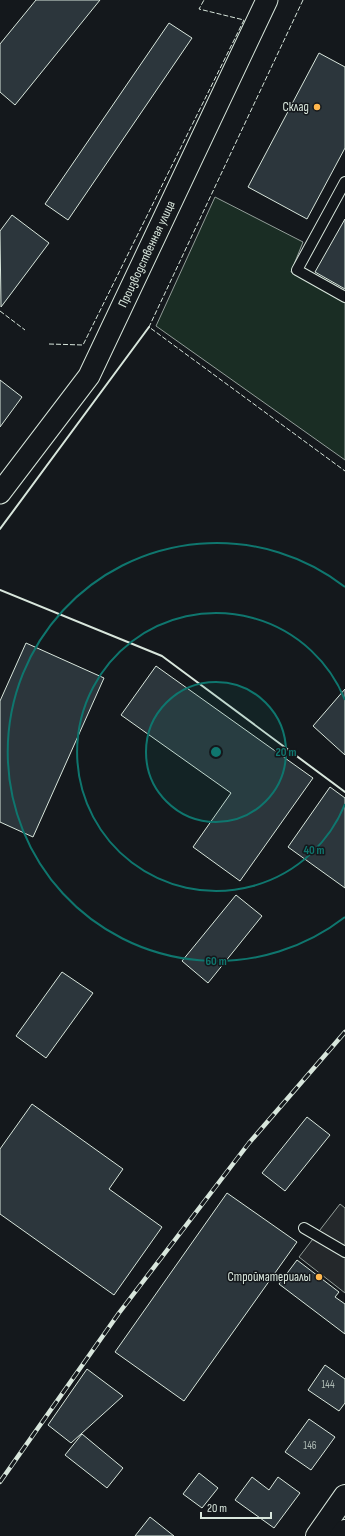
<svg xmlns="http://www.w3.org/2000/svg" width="345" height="1536" font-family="'Sofia Sans Condensed',sans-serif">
  <rect width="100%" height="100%" fill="#14181c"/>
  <!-- green -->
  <path fill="#1a2d24" stroke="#939e99" d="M215 197 303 242 291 272 345 303V460L156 326Z"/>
  <!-- parking -->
  <path fill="#24282b" stroke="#939e99" d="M340 1204 345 1208V1293L299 1257Z"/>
  <!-- building -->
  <g fill="#2c363c" stroke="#d8e6dc">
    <path d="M36 0H100L15 105 0 92V44Z"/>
    <path d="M169 23 192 38 68 220 45 204Z"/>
    <path d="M319 53 345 67V148L307 219 248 187Z"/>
    <path d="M12 215 49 243 1 307 0 231Z"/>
    <path d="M345 219V289L315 272Z"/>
    <path d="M0 380 22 397 0 427Z"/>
    <path d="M26 643 104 678 33 837 0 822V701Z"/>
    <path d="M156 666 313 778 240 881 193 847 231 793 121 715Z"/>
    <path d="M345 689V755L313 726Z"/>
    <path d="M330 787 345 798V888L288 847Z"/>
    <path d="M236 895 262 916 208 983 182 961Z"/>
    <path d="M62 972 93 993 46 1058 16 1036Z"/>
    <path d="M32 1104 123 1169 109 1189 162 1227 114 1295 0 1214V1149Z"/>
    <path d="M307 1117 330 1135 285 1191 262 1173Z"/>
    <path d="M227 1193 297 1242 184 1401 115 1352Z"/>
    <path d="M297 1260 339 1292 335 1297 345 1304V1334L279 1284Z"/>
    <path d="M325 1365 345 1379V1403L339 1411 308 1390Z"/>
    <path d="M87 1369 123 1396 71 1443 48 1425Z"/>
    <path d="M309 1419 335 1437 311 1470 285 1452Z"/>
    <path d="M82 1434 123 1468 107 1488 65 1455Z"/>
    <path d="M199 1473 218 1488 202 1508 183 1494Z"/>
    <path d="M252 1477 269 1490 278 1477 300 1493 274 1528 235 1500Z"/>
    <path d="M150 1517 174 1536H135Z"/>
  </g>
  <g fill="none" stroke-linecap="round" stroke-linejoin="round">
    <defs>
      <g id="service">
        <path d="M345 182 297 270 345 297"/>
        <path d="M304 1228 345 1252"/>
      </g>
      <g id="minor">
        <path id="s1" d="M0 493 89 376 267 0"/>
      </g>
      <g id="primary">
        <path d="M317 1536 345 1496"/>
        <path d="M341 1536 345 1531"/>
      </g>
    </defs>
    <!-- service casing -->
    <use href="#service" stroke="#d8e6dc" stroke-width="12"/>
    <!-- minor casing -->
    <use href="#minor" stroke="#d8e6dc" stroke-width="23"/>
    <!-- primary casing -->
    <use href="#primary" stroke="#d8e6dc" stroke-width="24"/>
    <!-- service -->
    <use href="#service" stroke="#14181c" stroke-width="10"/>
    <!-- minor -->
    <use href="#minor" stroke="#14181c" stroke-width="21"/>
    <!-- primary -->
    <use href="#primary" stroke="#14181c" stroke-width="22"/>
    <defs>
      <path id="rail" d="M0 1482 119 1313 249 1143 345 1032"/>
    </defs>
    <!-- rail casing -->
    <use href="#rail" stroke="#d8e6dc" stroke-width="4.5"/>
    <!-- rail -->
    <use href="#rail" stroke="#14181c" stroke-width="3" stroke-dasharray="9" stroke-linecap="butt"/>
    <!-- fence -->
    <g stroke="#d8e6dc" stroke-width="1" stroke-dasharray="5 2" stroke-linecap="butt">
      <path d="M303 0 149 327 345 471"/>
      <path d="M0 311 25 330"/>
      <path d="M49 344 83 345 244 20 199 9 204 0"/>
    </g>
    <!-- wall -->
    <g stroke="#d8e6dc" stroke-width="2">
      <path d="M0 529 149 327"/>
      <path d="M0 590 162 656 345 792"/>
    </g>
  </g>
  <!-- distance rings -->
  <circle cx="216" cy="752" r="70" fill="#0f766e" fill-opacity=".12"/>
  <g fill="none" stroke="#0f766e" stroke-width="2">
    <circle cx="216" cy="752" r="70"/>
    <path d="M345 804A139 139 0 1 1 345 700"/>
    <path d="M345 917A209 209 0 1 1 345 587"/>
  </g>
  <!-- markers -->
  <g fill="#ffb74d" stroke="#14181c" stroke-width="1.5">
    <circle cx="317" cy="107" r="4"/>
    <circle cx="319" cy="1277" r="4"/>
  </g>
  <g text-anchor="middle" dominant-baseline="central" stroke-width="3" stroke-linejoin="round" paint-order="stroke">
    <!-- number labels -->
    <g font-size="11" fill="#adbab4">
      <text x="328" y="1384">144</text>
      <text x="310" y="1445">146</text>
    </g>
    <!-- poi labels -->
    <g font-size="13" fill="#d8e6dc" stroke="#14181c" text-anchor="end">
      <text x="309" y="107">Склад</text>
      <text x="311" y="1277">Стройматериалы</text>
    </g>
    <!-- street labels -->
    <g font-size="13" fill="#d8e6dc" stroke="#14181c">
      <text stroke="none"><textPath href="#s1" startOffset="282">Производственная улица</textPath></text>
    </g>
  </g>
  <circle cx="216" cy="752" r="6" fill="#0f766e" stroke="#14181c" stroke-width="2"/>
  <g font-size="12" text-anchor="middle" font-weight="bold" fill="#0f766e" stroke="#14181c" stroke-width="3" stroke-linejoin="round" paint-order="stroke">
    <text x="286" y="756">20 m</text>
    <text x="314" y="854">40 m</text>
    <text x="216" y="965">60 m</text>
  </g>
  <!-- scale -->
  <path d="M201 1512v6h70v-6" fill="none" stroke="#d8e6dc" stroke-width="2"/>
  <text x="207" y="1512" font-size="12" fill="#d8e6dc" stroke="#14181c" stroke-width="3" paint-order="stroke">20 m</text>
</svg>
